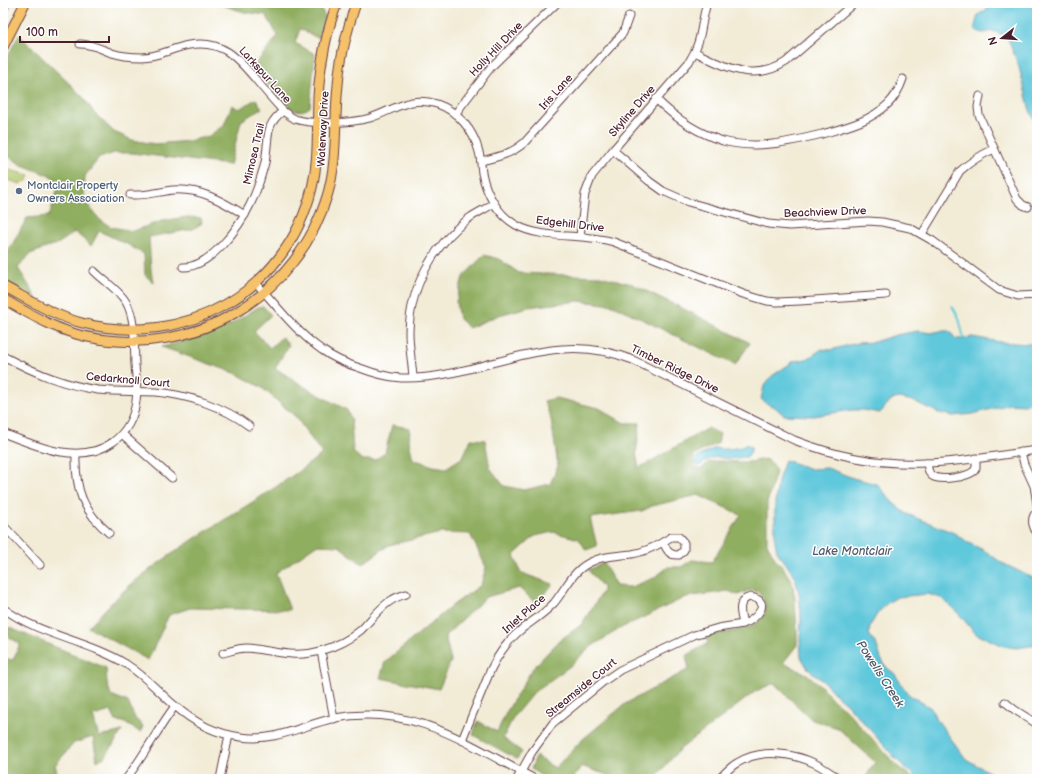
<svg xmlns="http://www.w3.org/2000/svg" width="1040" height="782" font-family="'Balsamiq Sans',sans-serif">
  <rect width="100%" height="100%" fill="#fff"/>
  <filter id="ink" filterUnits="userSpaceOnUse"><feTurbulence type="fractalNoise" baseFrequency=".025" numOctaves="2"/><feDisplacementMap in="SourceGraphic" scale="8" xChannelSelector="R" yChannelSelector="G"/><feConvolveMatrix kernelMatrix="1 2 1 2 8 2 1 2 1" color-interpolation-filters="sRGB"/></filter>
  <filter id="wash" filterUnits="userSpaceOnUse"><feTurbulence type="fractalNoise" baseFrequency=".012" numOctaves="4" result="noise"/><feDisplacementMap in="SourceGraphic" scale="16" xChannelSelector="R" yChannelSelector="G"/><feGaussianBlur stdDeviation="0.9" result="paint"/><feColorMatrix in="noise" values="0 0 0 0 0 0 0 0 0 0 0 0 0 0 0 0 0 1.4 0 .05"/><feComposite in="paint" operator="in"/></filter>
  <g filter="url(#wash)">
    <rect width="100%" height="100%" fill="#f2ecd7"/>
    <!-- green -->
    <path fill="#b5ca6e" stroke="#80744c" d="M4 169 30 175 28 180 20 184 3 178Z"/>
    <!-- forest -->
    <g fill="#90ae61" stroke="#6d6646">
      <path d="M215 3 318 4 325 16 318 38 300 29 295 43 315 54 310 107C306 110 301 112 295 110 282 105 263 78 254 66L278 36 266 15 244 12Z"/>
      <path d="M19 35 83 97 95 114 114 132 132 140 155 144 189 141 209 136 224 125 232 105 239 109 256 99 262 108 241 121 230 165 132 153H114L99 158 85 176 84 200 100 220 111 227 133 231 162 221 187 217 201 218 202 223 193 229 149 237 151 271 153 282 145 275 144 254 127 244 99 231 91 246 75 232 59 243 30 254 18 268 37 299 3 280V261L27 218 49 216 57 191 53 177 22 165 3 153V64Z"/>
      <path d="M484 255 499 259 519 273 600 276 632 284 692 313 750 343 735 365 613 305 579 301 528 307 499 315 469 328 459 319 456 302 463 277Z"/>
      <path d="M263 306 271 315 254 331 270 348 282 337 289 345 275 368 308 389 347 410 351 419 353 452 362 460H375L385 453 392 425 410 428 409 442 413 459 433 466 446 468 463 457 471 439 485 440 490 468 504 486 524 490 550 484 558 466 551 419 544 401 556 398 599 408 624 423H640L636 454 639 468 708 428 720 434 718 443 694 455 693 466 701 469 709 462 717 461 749 462 765 459 773 464 776 472 767 503V544L776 560 784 569 792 582 795 598 797 632V645L783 663 807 674 821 686 833 700 845 709 897 766 914 779H865L875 762 838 728 812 720 774 683 756 691 679 750 654 779H619L581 766 573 779H546L531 769 536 756 555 768 583 739 625 704 689 669 686 656 708 643 706 636C730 630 783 630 759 592L750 590 738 595 728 591 686 597 621 628 592 646 570 666 534 692 514 716 503 738 522 752 517 759 473 735 478 721 497 732 507 711 533 668 560 640 581 625 603 591V587L588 570 604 563 616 586 631 587 654 578 668 567H681L692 560 712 562 741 515 698 495 652 506 642 511 590 518 597 546 586 550 579 539 553 532 535 536 514 555 521 573 553 584 536 603 519 588 486 597 445 636 451 661 439 689 380 678 385 662 453 605 481 585 486 567 470 534 441 533 389 545 362 564 339 546 316 545 276 573 290 610 190 608 169 615 148 660 88 627C103 612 117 596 134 582 193 534 262 501 322 454L296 417 261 387 235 373 162 347 208 335 233 323 258 307Z"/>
      <path d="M3 625 106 668 107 683 111 695 128 702 135 718 143 727 140 732 123 722 116 721 111 711 93 716 99 737 122 731 106 756 97 761 93 737 74 743 55 765 59 779H3V658L13 660 20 644 3 633Z"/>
    </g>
    <!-- water -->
    <g fill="#60c8db" stroke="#557483">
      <path d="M990 3H1037V123L1033 118 1029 107 1019 67 1009 41 1004 35 993 31 983 33 974 30 978 15 986 10Z"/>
      <path d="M918 331 931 333 940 331H949L956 339H964L972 337 1000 342 1027 344 1037 343V401L1024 405 1010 404 973 414 953 416 939 413 913 401 899 398 891 400 880 413 864 410H851L814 416 784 415 776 408 766 403 761 399 764 386 772 376 794 361 807 359 822 349 830 350 857 343 874 342 896 335Z"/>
      <path d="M746 444 751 447V451L747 457 728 459 717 457 709 459 699 466 695 464 696 458 715 448 722 449H729L742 447Z"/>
      <path d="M785 460 811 469 827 468 853 478 877 484 893 503 907 514 954 533 969 543 985 551 1002 563 1037 580V645L1016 648 1004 646 976 634 959 614 941 598 928 594 897 597 886 604 877 614 870 626 869 634 877 646 881 659 887 668 894 673 908 694 931 708 935 717 966 759 987 771 1007 779H918L898 761 846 703 835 694 823 681 808 669 801 657 800 639 801 618 799 593 795 578 785 562 777 552 775 541V503L778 481Z"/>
    </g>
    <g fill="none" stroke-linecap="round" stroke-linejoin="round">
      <!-- stream -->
      <path stroke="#60c8db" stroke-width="2" d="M952 306 959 318 964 339"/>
    </g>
  </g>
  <g filter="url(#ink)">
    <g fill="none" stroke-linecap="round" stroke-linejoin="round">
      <defs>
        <g id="minor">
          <path d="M80 44C92 44 101 49 112 53 121 56 132 57 142 57 159 57 172 48 189 45 222 39 238 58 257 81 265 91 274 101 283 111 287 114 291 117 295 119 313 125 353 123 370 118 395 110 409 95 437 104 458 111 474 131 479 152 481 159 481 166 482 173 486 193 497 214 516 225 542 240 583 233 614 242L743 294 767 301 777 302 800 301 886 295"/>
          <path d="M695 52C726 67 753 83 786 62L854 3"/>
          <path d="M980 96 978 107 979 115 1017 199 1023 205 1028 207"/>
          <path d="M656 99C675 118 697 133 723 141 756 150 790 142 822 134 846 127 869 122 888 104 895 97 900 88 903 79"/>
          <path d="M455 114 491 67 557 3"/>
          <path d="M613 150 649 181 663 191 688 202 768 224 790 226 868 221 882 222 910 228 933 241 999 290 1018 296 1037 295"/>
          <path d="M481 161C498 157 511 154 524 143L623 33 629 16"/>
          <path d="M130 195C145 196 158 192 173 190 200 188 222 201 245 215"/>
          <path d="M922 234 960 171C971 161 981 155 994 149"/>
          <path d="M580 236 585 194 592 176 613 150 689 62C703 40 700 25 707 3"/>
          <path d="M183 267C210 268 240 226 250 205 255 195 259 184 262 173 264 167 266 161 266 155 269 136 265 125 283 111"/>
          <path d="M256 283C277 306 296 332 322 350 333 358 347 364 360 368 373 373 387 377 401 378 456 380 507 353 562 349 586 347 610 351 633 360L794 440C835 456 881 465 925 463 963 462 1000 455 1037 450"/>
          <path d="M3 356C33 372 63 385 98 390 117 392 136 391 156 392 188 395 223 406 249 426"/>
          <path d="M413 377C412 362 409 347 409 332 410 287 433 246 468 219 476 213 486 209 494 203"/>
          <path d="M3 433C36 446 80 466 113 442 126 432 134 418 136 401 138 389 136 377 135 365 134 346 136 319 126 302 119 290 104 281 94 271"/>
          <path d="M122 434 172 478"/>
          <path d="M1021 452 1024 464 1034 486 1037 504"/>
          <path d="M76 454C75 489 82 510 109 533"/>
          <path d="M927 463C928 468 928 472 931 475 939 482 967 477 974 471L976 468V458"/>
          <path d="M1037 513 1034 515C1031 521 1033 528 1037 533"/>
          <path d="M3 525 40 565"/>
          <path d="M671 537H679L684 543V550L679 555C669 556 667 550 663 542Z"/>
          <path d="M750 597C773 600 757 620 743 624 741 614 736 601 750 597Z"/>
          <path d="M3 608C40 636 87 640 126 664 145 676 158 691 174 705 193 722 216 734 241 737 277 742 302 725 335 718 413 703 469 745 535 779"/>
          <path d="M321 651 334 719"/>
          <path d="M223 653C231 651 238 648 247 648 273 650 294 659 320 651 334 647 349 640 361 630 370 621 382 605 392 600 396 597 401 596 406 594"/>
          <path d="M1005 702 1015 710 1037 724"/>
          <path d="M462 740 491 669C499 653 509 639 523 628 534 620 545 613 554 603 567 587 573 569 593 561 606 555 618 556 632 554 643 552 653 548 663 542"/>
          <path d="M126 779C144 756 157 730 175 706"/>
          <path d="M220 779 229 735"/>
          <path d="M517 779 532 752 553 723 604 681 620 670 694 635 718 628 743 624"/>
          <path d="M719 779C725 773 730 767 737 763 760 748 794 753 816 764 824 768 832 774 840 779"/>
        </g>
        <g id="major">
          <path d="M3 8 5 3"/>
          <path d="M3 47 25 3"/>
          <path d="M3 286C28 299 54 316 82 323 184 349 287 292 312 188 319 158 317 127 318 97 320 65 326 33 337 3"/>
          <path d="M3 299C30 314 57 331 88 337 193 359 298 297 328 193 338 158 334 121 338 85 340 57 347 30 356 3"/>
        </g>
      </defs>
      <!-- minor casing -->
      <use href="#minor" stroke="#633e45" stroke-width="9"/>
      <!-- major casing -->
      <use href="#major" stroke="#633e45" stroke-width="11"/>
      <!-- minor -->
      <use href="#minor" stroke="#fff" stroke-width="7"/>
      <!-- major -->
      <use href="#major" stroke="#f5c16b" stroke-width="9"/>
    </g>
  </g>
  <!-- markers -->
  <circle fill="#5c6f8a" stroke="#fff" stroke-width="1.5" cx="19" cy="191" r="4"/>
  <g text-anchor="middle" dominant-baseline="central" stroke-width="3" stroke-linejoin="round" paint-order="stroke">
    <!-- street labels -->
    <g font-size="11" fill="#4a1f2b" stroke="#fff">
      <text transform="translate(496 49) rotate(-46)">Holly Hill Drive</text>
      <text transform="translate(265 75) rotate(48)">Larkspur Lane</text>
      <text transform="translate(556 92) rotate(-48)">Iris Lane</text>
      <text transform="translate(632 111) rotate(-49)">Skyline Drive</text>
      <text transform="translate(323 129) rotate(-87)">Waterway Drive</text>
      <text transform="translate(254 154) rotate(-77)">Mimosa Trail</text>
      <text transform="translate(825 212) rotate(-2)">Beachview Drive</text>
      <text transform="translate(570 224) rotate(7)">Edgehill Drive</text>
      <text transform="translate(675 369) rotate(26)">Timber Ridge Drive</text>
      <text transform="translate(128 380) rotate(5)">Cedarknoll Court</text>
      <text transform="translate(524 614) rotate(-41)">Inlet Place</text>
      <text transform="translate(581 688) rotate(-39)">Streamside Court</text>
    </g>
    <!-- service labels -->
    <g font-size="11" fill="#4e5e75" stroke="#fff" text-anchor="start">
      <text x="27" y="185">Montclair Property<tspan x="27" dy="13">Owners Association</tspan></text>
    </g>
    <!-- water labels -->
    <g font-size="12" font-style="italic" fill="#525a69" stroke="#fff">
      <text x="852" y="551">Lake Montclair</text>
      <text transform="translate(880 674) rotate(57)">Powells Creek</text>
    </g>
  </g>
  <!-- margin -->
  <rect width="1040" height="782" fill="none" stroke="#fff" stroke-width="16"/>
  <!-- north arrow -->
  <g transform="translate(1002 38) rotate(253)" stroke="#ffffff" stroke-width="3" paint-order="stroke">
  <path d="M0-3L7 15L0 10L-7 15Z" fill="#4a1f2b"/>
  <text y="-6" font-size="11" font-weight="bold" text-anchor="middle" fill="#4a1f2b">N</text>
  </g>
  <!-- scale -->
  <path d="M20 36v6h89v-6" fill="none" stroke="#4a1f2b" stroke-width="2"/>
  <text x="26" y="36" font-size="12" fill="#4a1f2b" stroke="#ffffff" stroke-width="3" paint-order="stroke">100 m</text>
</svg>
